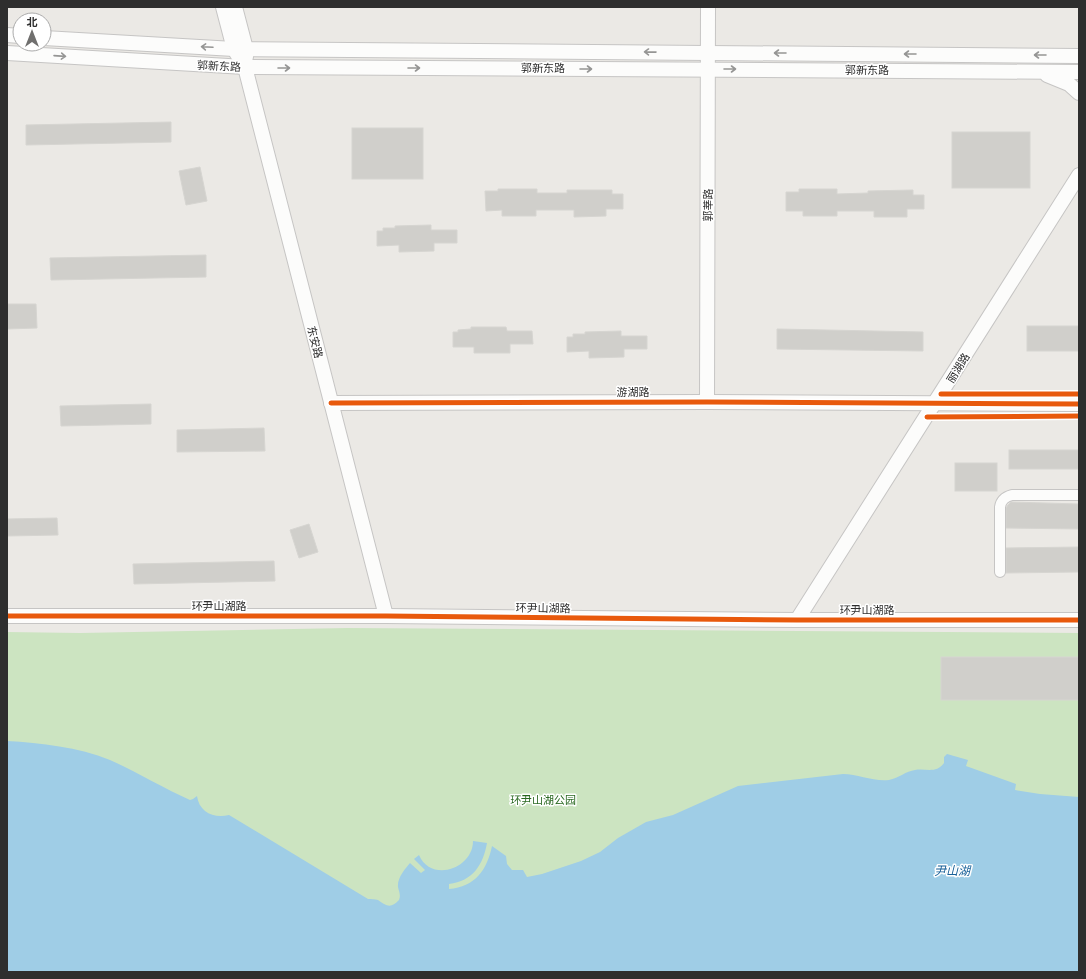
<svg xmlns="http://www.w3.org/2000/svg" width="1086" height="979" font-family="'IBM Plex Sans','Noto Sans SC',sans-serif">
  <rect width="100%" height="100%" fill="#ebe9e5"/>
  <!-- green -->
  <path fill="#cce4c1" d="M347 628 1079 633V972H7V632L80 633Z"/>
  <!-- water -->
  <path fill="#9fcde6" d="M7 741C41 743 78 747 110 760 137 772 163 788 190 800L193 799 197 796C199 812 214 819 229 815L368 899C371 899 375 899 378 900 386 906 391 909 399 900 401 895 399 892 398 887 397 878 405 869 410 863L421 873 425 870 414 859 419 855C431 883 473 869 473 841L487 843C483 865 473 881 449 884V889C475 887 487 870 492 846L506 856 507 864 512 870H523L527 877 542 874 581 861 600 852 618 838 646 822 673 815 738 786 843 774C858 774 874 782 889 780 899 778 906 771 915 770 926 768 936 774 944 763V757L947 754 968 760 966 766 1016 784 1015 790 1040 794 1079 797V972H7Z"/>
  <!-- building -->
  <g fill="#d0cfcb" stroke="#d6d5d1">
    <path d="M171 122V142L26 145V125Z"/>
    <rect x="352" y="128" width="71" height="51"/>
    <rect x="952" y="132" width="78" height="56"/>
    <path d="M200 167 207 201 186 205 179 171Z"/>
    <path d="M498 189H537V193H567V190H612V194H623V209H606V216L574 217V210H536V216H502V210L486 211 485 191H498Z"/>
    <path d="M799 189H837V194L868 193V191L913 190V195H924V209H907V217H874V211H837V216H803V211H786V192H799Z"/>
    <path d="M431 225V230H457V243H434V251L399 252V245L377 246V231H383V228H395V226Z"/>
    <path d="M206 255V277L51 280 50 258Z"/>
    <path d="M7 304H36L37 328 7 329Z"/>
    <rect x="1027" y="326" width="52" height="25"/>
    <path d="M471 327H506L507 331H532L533 344H510V353H474V347H453V332H458V330L471 329Z"/>
    <path d="M777 329 923 332V351L777 349Z"/>
    <path d="M621 331V336H647V349H624V357L589 358V351L567 352V337H573V334H585V332Z"/>
    <path d="M151 404V424L61 426 60 406Z"/>
    <path d="M264 428 265 451 177 452V430Z"/>
    <rect x="1009" y="450" width="70" height="19"/>
    <rect x="955" y="463" width="42" height="28"/>
    <path d="M1011 502 1079 504V529L1006 528V508L1008 505Z"/>
    <path d="M57 518 58 535 7 536V519Z"/>
    <path d="M309 524 318 552 299 558 290 530Z"/>
    <path d="M1079 547V572L1006 573V548Z"/>
    <path d="M274 561 275 581 134 584 133 564Z"/>
    <rect x="941" y="657" width="138" height="43"/>
  </g>
  <g fill="none" stroke-linecap="round" stroke-linejoin="round">
    <defs>
      <path id="street" d="M1000 572V507C1001 500 1005 497 1012 495H1079"/>
      <g id="secondary">
        <path d="M223 7 234 49 245 67 386 616"/>
        <path d="M235 7 246 49V57"/>
        <path d="M7 35 20 36"/>
        <path d="M44 38 234 49 1079 56"/>
        <path d="M7 53 245 67 1079 72"/>
        <path d="M1047 75 1069 84 1079 93"/>
        <path d="M707 402 708 7"/>
        <path d="M331 403 707 402 1079 404"/>
        <path d="M7 616H386L797 620H1079"/>
        <path d="M797 620 1079 175"/>
      </g>
    </defs>
    <!-- street casing -->
    <use href="#street" stroke="#c6c5c4" stroke-width="12"/>
    <!-- secondary casing -->
    <use href="#secondary" stroke="#c6c5c4" stroke-width="16"/>
    <!-- street -->
    <use href="#street" stroke="#fcfcfb" stroke-width="10"/>
    <!-- secondary -->
    <use href="#secondary" stroke="#fcfcfb" stroke-width="14"/>
    <defs>
      <g id="cycleway">
        <path d="M941 394H1079"/>
        <path d="M331 403 707 402 1079 404"/>
        <path d="M927 417 1079 416"/>
        <path d="M7 616H386L797 620H1079"/>
      </g>
    </defs>
    <!-- cycleway casing -->
    <use href="#cycleway" stroke="#fff" stroke-width="8"/>
    <!-- cycleway -->
    <use href="#cycleway" stroke="#e8590c" stroke-width="5"/>
  </g>
  <!-- one-way arrows -->
  <defs><path id="oneway-shaft" d="M-6 0H5M1.5-3L5.5 0L1.5 3" fill="none" stroke-width="1.6" stroke-linecap="round" stroke-linejoin="round"/></defs>
  <g stroke="#959594">
    <use href="#oneway-shaft" transform="translate(207 47) rotate(-177)"/>
    <use href="#oneway-shaft" transform="translate(650 52) rotate(-179)"/>
    <use href="#oneway-shaft" transform="translate(780 53) rotate(-180)"/>
    <use href="#oneway-shaft" transform="translate(910 54) rotate(-180)"/>
    <use href="#oneway-shaft" transform="translate(1040 55) rotate(-180)"/>
    <use href="#oneway-shaft" transform="translate(60 56) rotate(4)"/>
    <use href="#oneway-shaft" transform="translate(284 68)"/>
    <use href="#oneway-shaft" transform="translate(414 68)"/>
    <use href="#oneway-shaft" transform="translate(586 69)"/>
    <use href="#oneway-shaft" transform="translate(730 69)"/>
  </g>
  <g text-anchor="middle" dominant-baseline="central" stroke-width="3" stroke-linejoin="round" paint-order="stroke">
    <!-- street labels -->
    <g font-size="11" fill="#2e2e2e" stroke="#fff">
      <text transform="translate(219 66) rotate(3)">郭新东路</text>
      <text x="543" y="68">郭新东路</text>
      <text x="867" y="70">郭新东路</text>
      <text transform="translate(708 205) rotate(-90)">郭莘路</text>
      <text transform="translate(315 342) rotate(76)">东安路</text>
      <text transform="translate(958 368) rotate(-58)">丽湖路</text>
      <text x="633" y="392">游湖路</text>
      <text x="219" y="606">环尹山湖路</text>
      <text transform="translate(543 608) rotate(1)">环尹山湖路</text>
      <text x="867" y="610">环尹山湖路</text>
    </g>
    <!-- park labels -->
    <g font-size="11" fill="#296821" stroke="#fff">
      <text x="543" y="800">环尹山湖公园</text>
    </g>
    <!-- water labels -->
    <g font-size="12" font-style="italic" fill="#186098" stroke="#fff">
      <text x="952" y="870">尹山湖</text>
    </g>
  </g>
  <!-- border -->
  <rect width="1086" height="979" fill="none" stroke="#2e2e2e" stroke-width="16"/>
  <!-- north arrow -->
  <g transform="translate(32 32)"><circle r="19" fill="#ffffff" stroke="#ababab"/>
  <path d="M0-3L7 15L0 10L-7 15Z" fill="#706f6e"/>
  <text y="-6" font-size="11" font-weight="bold" text-anchor="middle" fill="#2e2e2e">北</text>
  </g>
</svg>
